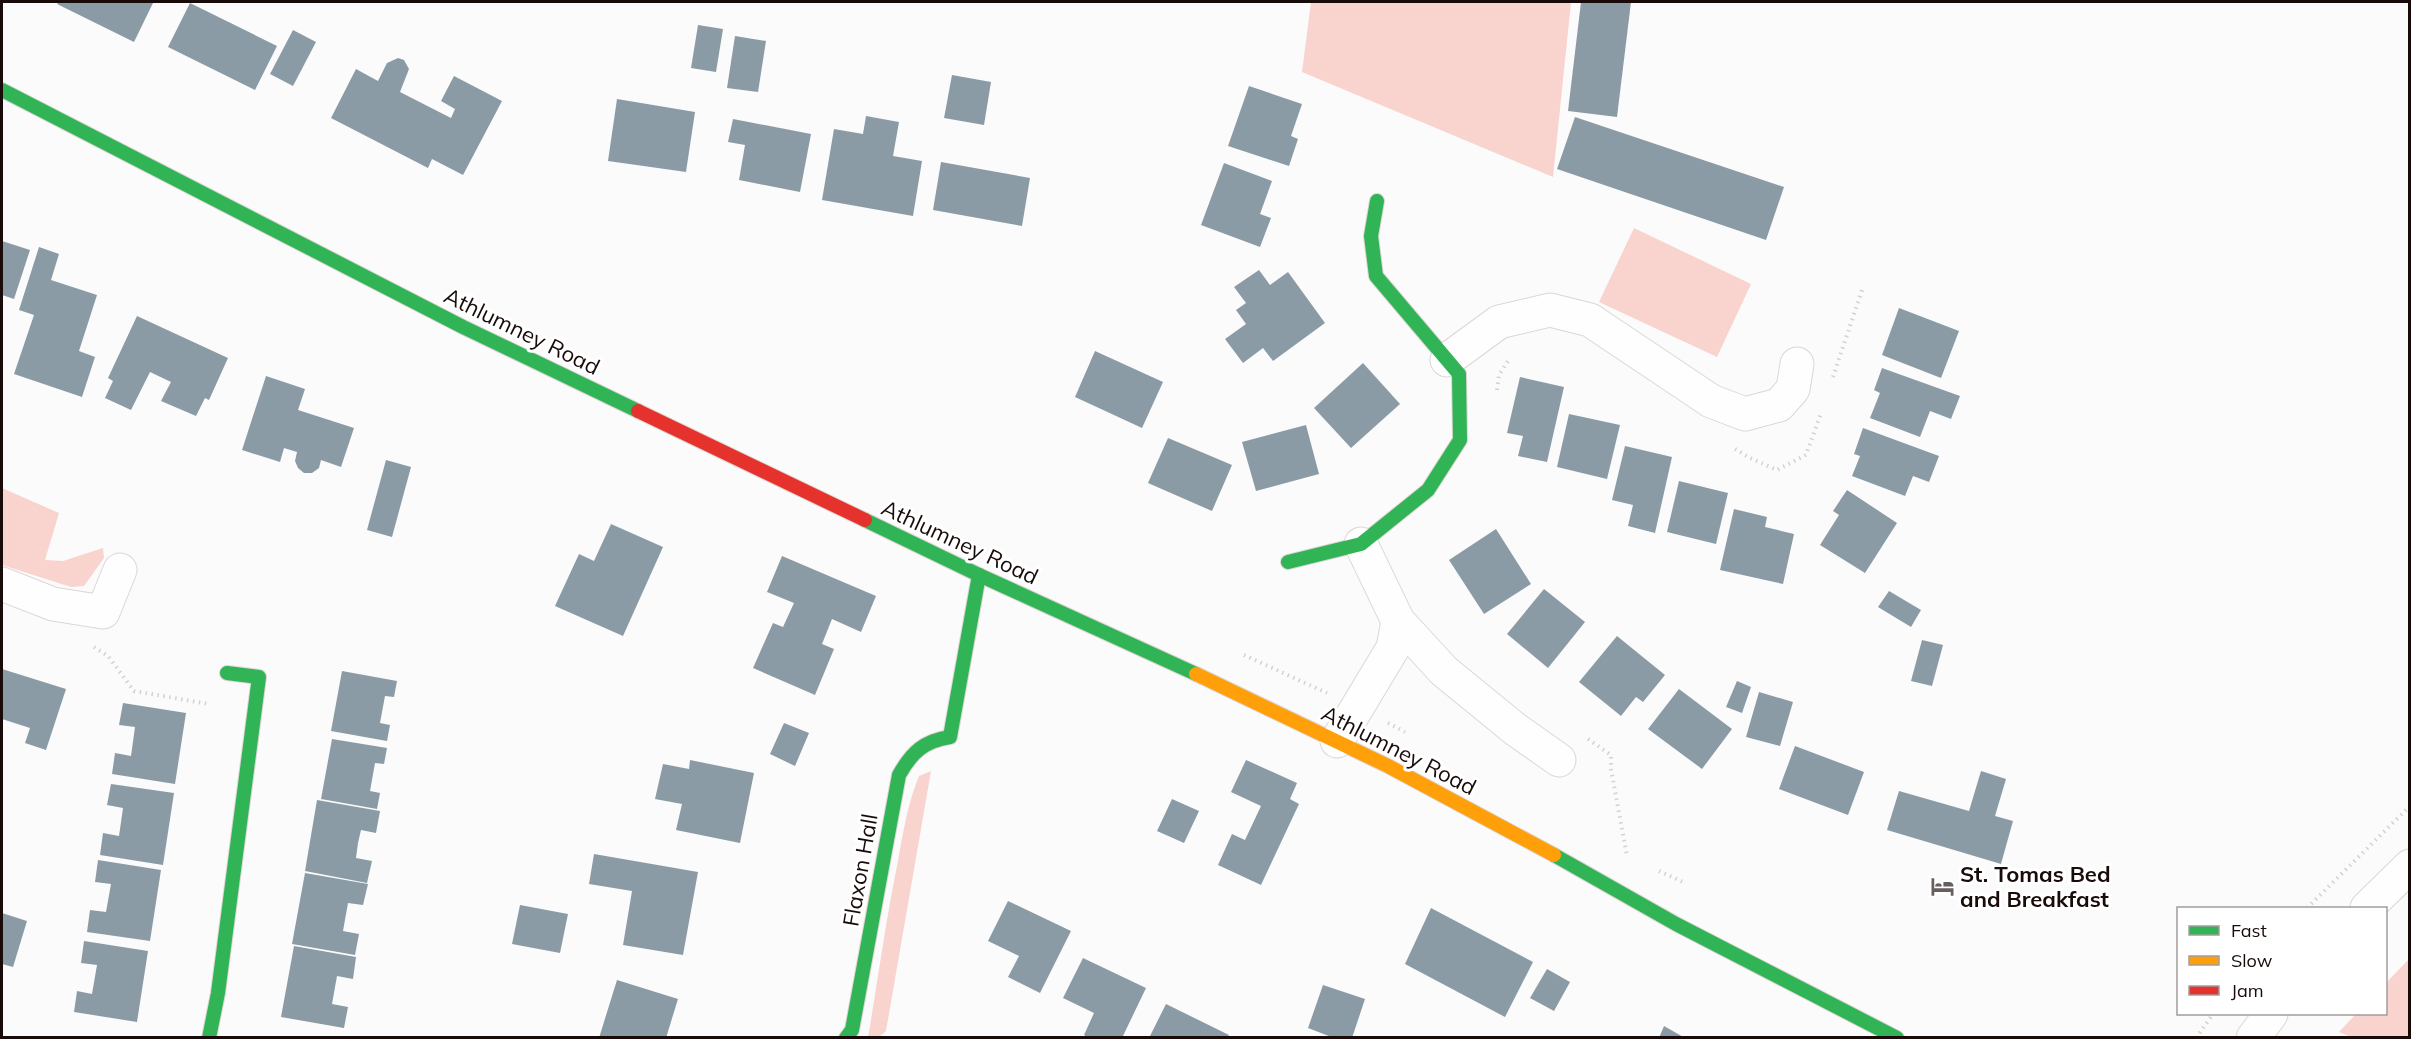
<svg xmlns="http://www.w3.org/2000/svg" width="2411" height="1039" font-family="Mulish,sans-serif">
  <rect width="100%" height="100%" fill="#fbfbfb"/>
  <!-- green -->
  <g fill="#f9d3ce">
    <path d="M1311 2H1571L1553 177 1302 72Z"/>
    <path d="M1634 228 1751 284 1717 357 1599 302Z"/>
    <path d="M2 488 59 513 45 560 63 561 103 548 104 558 84 586 71 587 2 565Z"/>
    <path d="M931 771 886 1031 879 1037 868 1038C878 979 886 919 898 861 903 832 908 803 919 776Z"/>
    <path d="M2409 959V1037H2351L2339 1032 2356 1014H2386V983Z"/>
  </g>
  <!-- building -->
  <g fill="#8b9ba6">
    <path d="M59 2H151L153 3 134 42 57 4Z"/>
    <path d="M1581 2H1631L1617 117 1568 111Z"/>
    <path d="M190 3 277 46 255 90 168 47Z"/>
    <path d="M698 25 723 29 716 72 691 68Z"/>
    <path d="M293 30 316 42 293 86 270 74Z"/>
    <path d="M735 36 766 41 758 92 727 88Z"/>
    <path d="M398 58 404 60 409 69 400 92 451 118 455 109 441 101 454 76 502 101 463 175 432 159 428 168 331 118 356 69 378 81 387 63Z"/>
    <path d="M952 75 991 82 984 125 944 118Z"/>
    <path d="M1249 86 1302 104 1291 136 1298 139 1289 166 1228 146Z"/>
    <path d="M617 99 695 112 686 172 608 161Z"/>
    <path d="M866 116 899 122 893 156 922 161 913 216 822 200 834 129 863 134Z"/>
    <path d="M1575 117 1784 187 1766 240 1557 169Z"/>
    <path d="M733 119 811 134 800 192 739 180 745 145 728 142Z"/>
    <path d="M941 162 1030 178 1022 226 933 210Z"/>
    <path d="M1224 163 1272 181 1260 214 1271 218 1260 247 1201 225Z"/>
    <path d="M2 241 30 250 14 299 2 295Z"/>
    <path d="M39 247 59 254 51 280 97 295 79 351 95 357 82 397 14 374 34 315 19 310Z"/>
    <path d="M1259 270 1270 285 1288 272 1325 323 1273 361 1263 348 1243 363 1225 339 1246 324 1236 310 1246 303 1234 287Z"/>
    <path d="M1899 308 1959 331 1941 378 1882 355Z"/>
    <path d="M137 316 228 358 209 400 205 398 196 416 161 401 171 382 150 372 131 410 105 398 113 381 108 378Z"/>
    <path d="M1095 351 1163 382 1142 428 1075 397Z"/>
    <path d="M1363 363 1400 404 1351 448 1314 408Z"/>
    <path d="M1882 368 1960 396 1951 419 1930 411 1920 437 1870 418 1880 393 1874 390Z"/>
    <path d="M266 376 305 389 298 410 354 428 341 467 321 460 319 468 312 473H304L298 468 295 461 297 452 284 448 280 462 242 450Z"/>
    <path d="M1520 377 1564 387 1547 462 1518 456 1523 436 1507 433Z"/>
    <path d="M1569 414 1620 425 1607 479 1557 467Z"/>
    <path d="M1306 425 1319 474 1256 491 1242 442Z"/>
    <path d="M1863 428 1939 456 1929 482 1913 476 1905 496 1852 476 1860 456 1854 454Z"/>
    <path d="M1168 438 1232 465 1212 511 1148 483Z"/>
    <path d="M1625 446 1672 457 1655 533 1628 526 1633 505 1612 500Z"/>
    <path d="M386 460 411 467 392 537 367 530Z"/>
    <path d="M1679 481 1728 493 1716 544 1667 532Z"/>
    <path d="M1847 490 1897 523 1865 573 1820 545 1839 515 1833 511Z"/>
    <path d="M1734 509 1767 517 1765 527 1794 534 1783 584 1720 570Z"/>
    <path d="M611 524 663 547 623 636 555 606 579 554 594 561Z"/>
    <path d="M1496 529 1531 584 1484 614 1449 560Z"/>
    <path d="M782 556 876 596 861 632 832 619 822 644 834 649 815 695 753 668 773 623 783 627 794 603 767 592Z"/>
    <path d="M1544 589 1585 622 1548 668 1507 634Z"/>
    <path d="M1889 591 1921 610 1911 627 1878 607Z"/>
    <path d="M1617 636 1665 675 1643 702 1636 697 1621 716 1579 682Z"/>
    <path d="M1922 640 1943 645 1932 686 1911 681Z"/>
    <path d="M2 669 66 689 46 750 25 743 30 728 2 719Z"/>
    <path d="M342 671 397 681 394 697 385 696 380 723 390 725 387 741 331 731Z"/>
    <path d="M1737 681 1751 687 1742 713 1726 707Z"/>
    <path d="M1679 689 1732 729 1702 769 1648 729Z"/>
    <path d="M1759 692 1793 702 1780 746 1746 737Z"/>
    <path d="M123 703 186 713 175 784 112 774 115 753 131 756 135 727 119 725Z"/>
    <path d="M784 723 809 733 795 766 770 754Z"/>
    <path d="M332 739 387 748 384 764 375 763 370 791 380 793 377 809 321 799Z"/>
    <path d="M1795 746 1864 772 1848 815 1779 789Z"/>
    <path d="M690 760 754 773 740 843 676 830 682 804 655 799 663 764 689 769Z"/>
    <path d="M1246 760 1297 783 1290 799 1299 804 1261 885 1218 865 1232 834 1245 840 1261 806 1231 792Z"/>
    <path d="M1981 771 2006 779 1995 816 2013 821 2001 864 1887 830 1899 791 1969 811Z"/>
    <path d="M111 784 174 793 163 865 100 855 103 833 119 836 123 808 107 805Z"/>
    <path d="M1172 799 1199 811 1184 843 1157 831Z"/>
    <path d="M317 800 380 811 376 833 361 830 358 843 356 858 372 861 367 883 305 871Z"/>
    <path d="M594 854 698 872 683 955 623 945 632 891 589 884Z"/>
    <path d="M98 860 161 870 150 941 87 932 90 910 106 912 111 884 95 882Z"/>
    <path d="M305 873 368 884 363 905 348 903 343 931 359 934 355 955 292 944Z"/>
    <path d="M1008 901 1071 931 1040 993 1008 977 1019 956 988 941Z"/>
    <path d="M520 905 568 914 560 953 512 944Z"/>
    <path d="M1431 908 1533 962 1505 1017 1405 964Z"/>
    <path d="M2 913 27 921 13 967 2 964Z"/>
    <path d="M84 941 148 951 137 1022 74 1012 77 991 92 994 97 965 81 963Z"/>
    <path d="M294 946 356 957 353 979 337 976 332 1004 348 1007 344 1028 281 1017Z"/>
    <path d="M1083 958 1146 988 1122 1038H1089L1084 1035 1094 1013 1063 998Z"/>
    <path d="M1547 969 1570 982 1554 1011 1530 998Z"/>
    <path d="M617 980 678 999 666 1038H599Z"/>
    <path d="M1323 985 1365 999 1352 1038H1334L1308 1028Z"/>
    <path d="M1166 1004 1229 1035 1227 1038H1149Z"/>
    <path d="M1664 1026 1685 1038H1659Z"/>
  </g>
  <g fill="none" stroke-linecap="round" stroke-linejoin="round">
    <defs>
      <g id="street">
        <path d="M1447 360 1499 322 1550 310 1590 320 1711 401 1745 414 1779 405 1793 389 1797 364"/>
        <path d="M2 584 53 604 103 612 120 570"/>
        <path d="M1398 621 1444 671 1515 729 1559 760"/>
        <path d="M1337 741 1393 648 1398 621 1361 544"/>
        <path d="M2367 908 2410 866"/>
        <path d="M2253 1038 2271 1014"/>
      </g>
      <g id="fast">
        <path d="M2 90 463 327 638 411"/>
        <path d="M865 520 979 575 1196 674"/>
        <path d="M1288 562 1361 544 1428 490 1460 440 1459 374 1376 276 1371 236 1377 201"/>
        <path d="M1554 855 1676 924 1897 1038"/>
        <path d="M209 1038 218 993 259 677 227 673"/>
        <path d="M846 1038 852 1030 899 775C912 752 924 741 950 737L979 575"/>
      </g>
      <path id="slow" d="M1196 674 1388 766 1554 855"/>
      <path id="jam" d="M638 411 865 520"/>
    </defs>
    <!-- street casing -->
    <use href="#street" stroke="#ddd6d5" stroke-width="35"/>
    <!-- fast casing -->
    <use href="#fast" stroke="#ddd6d5" stroke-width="16"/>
    <!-- slow casing -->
    <use href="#slow" stroke="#ddd6d5" stroke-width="16"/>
    <!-- jam casing -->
    <use href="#jam" stroke="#ddd6d5" stroke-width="16"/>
    <!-- path -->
    <g stroke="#d3d2d1" stroke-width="4" stroke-dasharray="1.5 4.5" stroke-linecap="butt">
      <path d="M1833 377 1862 290"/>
      <path d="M1497 390 1499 375 1508 361"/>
      <path d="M1735 449 1750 458 1777 470 1806 455 1821 413"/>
      <path d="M94 647 108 656 134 691 209 704"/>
      <path d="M1244 655 1327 693"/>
      <path d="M1388 723 1405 732"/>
      <path d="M1588 739 1611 755V769L1627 856"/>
      <path d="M1659 871 1685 883"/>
      <path d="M2307 908 2410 806"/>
      <path d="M2196 1038 2213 1014"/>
    </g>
    <!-- street -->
    <use href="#street" stroke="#fefefe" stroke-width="33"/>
    <!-- fast -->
    <use href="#fast" stroke="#30b455" stroke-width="14"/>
    <!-- slow -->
    <use href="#slow" stroke="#ff9f0a" stroke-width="14"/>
    <!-- jam -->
    <use href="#jam" stroke="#e5322d" stroke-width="14"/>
  </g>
  <!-- icons -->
  <defs>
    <symbol id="hotel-bare" viewBox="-9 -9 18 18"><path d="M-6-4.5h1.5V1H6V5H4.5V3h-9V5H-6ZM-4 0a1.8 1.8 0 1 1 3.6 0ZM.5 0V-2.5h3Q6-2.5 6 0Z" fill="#675f5e" stroke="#fff" stroke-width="2.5" paint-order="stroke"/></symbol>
  </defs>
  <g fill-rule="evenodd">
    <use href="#hotel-bare" x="1926" y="870" width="33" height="33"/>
  </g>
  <g text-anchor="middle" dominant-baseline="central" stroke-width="6" stroke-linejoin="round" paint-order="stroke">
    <!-- street labels -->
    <g font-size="22" fill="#180b09" stroke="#fff">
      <text transform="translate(522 331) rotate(26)">Athlumney Road</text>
      <text transform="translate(960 542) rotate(25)">Athlumney Road</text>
      <text transform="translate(1399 750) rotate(27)">Athlumney Road</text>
      <text transform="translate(860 870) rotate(-80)">Flaxon Hall</text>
    </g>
    <!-- poi labels -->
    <g font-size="22" font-weight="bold" fill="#180b09" stroke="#fff" text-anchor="start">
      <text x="1960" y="874">St. Tomas Bed<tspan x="1960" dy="25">and Breakfast</tspan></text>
    </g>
  </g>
  <!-- border -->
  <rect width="2411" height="1039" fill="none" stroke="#180b09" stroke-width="6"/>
  <!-- legend -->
  <rect x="2177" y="907" width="210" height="108" fill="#ffffff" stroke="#a39d9d" stroke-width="1.5"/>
  <rect x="2189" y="926" width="30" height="9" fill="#30b455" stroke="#a39d9d" stroke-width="1.5"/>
  <text x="2231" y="937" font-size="18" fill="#180b09">Fast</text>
  <rect x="2189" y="956" width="30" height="9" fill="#ff9f0a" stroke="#a39d9d" stroke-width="1.5"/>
  <text x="2231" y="967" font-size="18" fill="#180b09">Slow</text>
  <rect x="2189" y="986" width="30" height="9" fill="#e5322d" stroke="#a39d9d" stroke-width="1.5"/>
  <text x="2231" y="997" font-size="18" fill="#180b09">Jam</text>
</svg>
